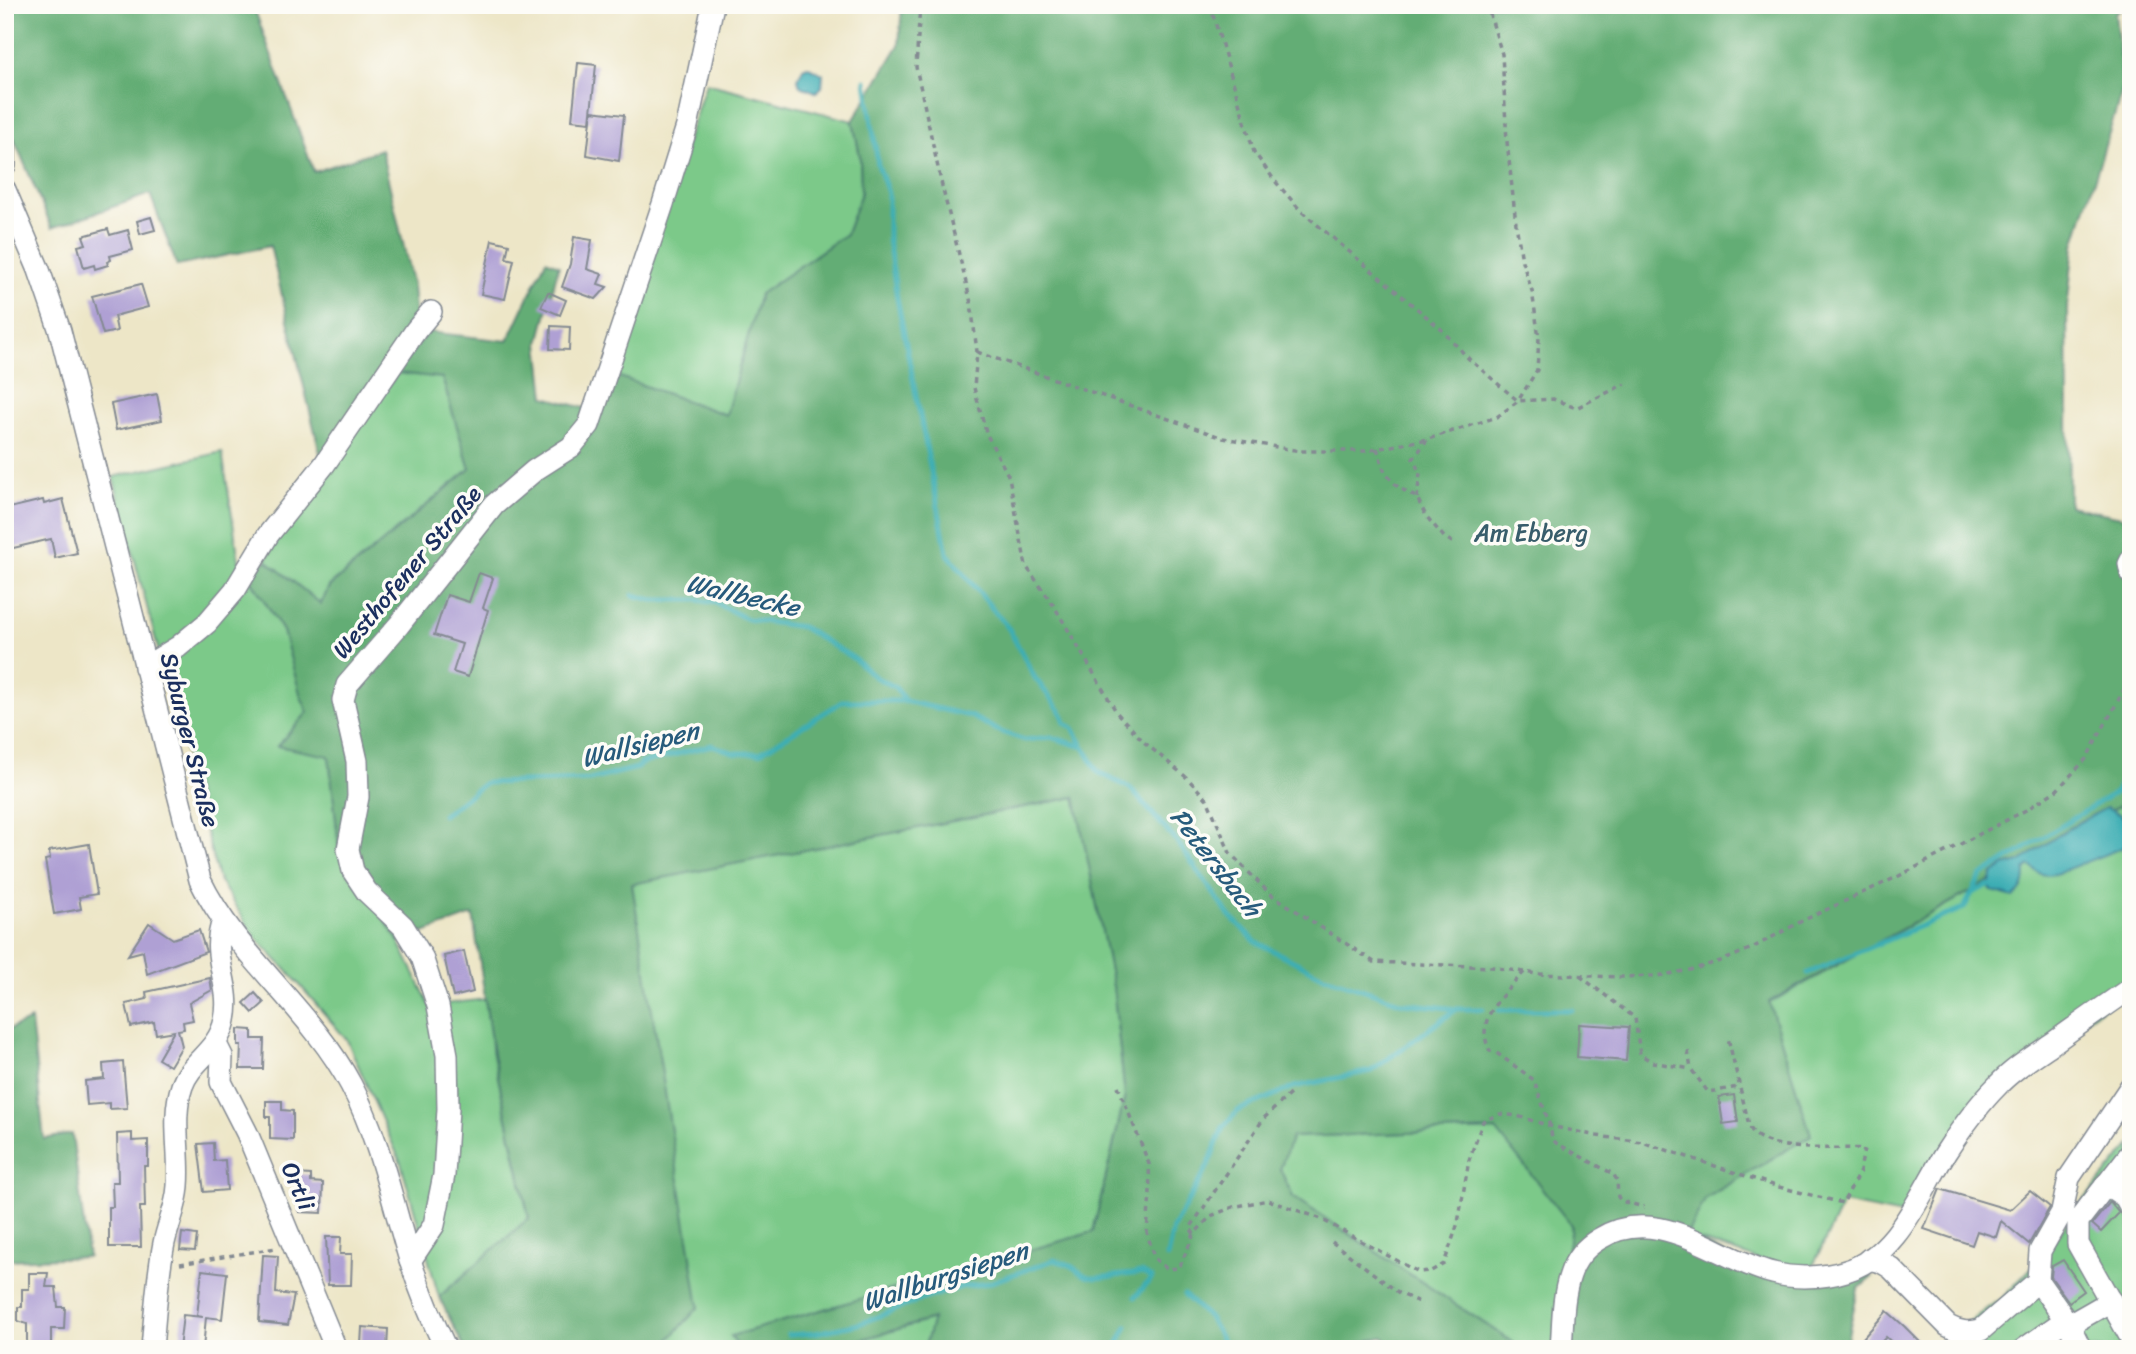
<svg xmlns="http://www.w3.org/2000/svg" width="2136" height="1354" font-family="Sriracha,sans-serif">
  <rect width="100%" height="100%" fill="#fdfcf7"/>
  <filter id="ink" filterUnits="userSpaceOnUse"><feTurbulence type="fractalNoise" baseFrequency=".0143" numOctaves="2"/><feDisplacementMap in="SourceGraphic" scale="14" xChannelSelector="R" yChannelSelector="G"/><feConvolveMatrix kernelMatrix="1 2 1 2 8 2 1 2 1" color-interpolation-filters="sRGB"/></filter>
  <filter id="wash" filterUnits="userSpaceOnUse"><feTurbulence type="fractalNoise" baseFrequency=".00686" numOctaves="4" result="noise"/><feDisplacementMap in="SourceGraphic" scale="28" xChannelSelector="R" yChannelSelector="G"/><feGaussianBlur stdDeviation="1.57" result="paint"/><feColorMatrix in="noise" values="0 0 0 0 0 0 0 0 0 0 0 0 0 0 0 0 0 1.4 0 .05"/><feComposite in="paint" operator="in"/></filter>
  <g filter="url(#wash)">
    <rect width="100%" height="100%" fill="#ede6c7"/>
    <!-- green -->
    <g fill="#7bc989" stroke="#4b7c74" stroke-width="2">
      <path d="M706 83 853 121 860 156 861 193 846 234 760 294 726 415 611 374Z"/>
      <path d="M398 373 442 377 470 469 329 586 321 604 266 560 286 524Z"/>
      <path d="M222 452 240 567 250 578 283 631 301 694 329 755 339 848 399 942 430 1006 485 999 493 1054 529 1219 439 1297 401 1163 347 1040 292 976 254 936 218 878 113 477Z"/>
      <path d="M1076 797 1113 986 1125 1096 1093 1232 731 1336 740 1349H651L666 1342 631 884Z"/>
      <path d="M2131 799V988L2020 1066 1902 1215 1843 1203 1808 1276 1686 1236 1705 1199 1811 1135 1769 1003 1995 878Z"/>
      <path d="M1497 1130 1571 1225 1556 1349H1523L1293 1197 1280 1169 1291 1137Z"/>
      <path d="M2131 1145V1349H1936L1943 1341 2004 1296 2043 1256 2077 1208Z"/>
      <path d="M934 1319 924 1349H828Z"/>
    </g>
    <!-- forest -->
    <g fill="#64ad75" stroke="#406e6a" stroke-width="2">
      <path d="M5 5H253L314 172 381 149 413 286 416 322 321 457 270 246 177 266 150 194 52 228 5 118Z"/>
      <path d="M902 5H2126L2115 13 2123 88 2074 245 2067 309 2069 506 2131 519V799L1995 878 1769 1002 1811 1135 1706 1198 1686 1236 1750 1266 1848 1271 1872 1277 1858 1289 1845 1349H1556L1571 1225 1496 1130 1292 1137 1280 1169 1293 1197 1523 1349H1394L1383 1337 1340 1349H924L933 1319 828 1349H740L731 1336 1093 1232 1125 1096 1113 986 1075 797 632 884 699 1307 666 1343 651 1349H560L556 1341 532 1346 531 1349H465L439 1297 529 1218 493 1054 473 915 399 942 339 848 329 756 277 746 308 712 301 697 283 631 250 578 266 560 321 604 329 587 470 469 442 378 396 373 428 332 508 341 546 260 559 265 539 343 545 397 599 412 611 374 726 415 760 294 846 234 861 193 860 156 853 121 899 45Z"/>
      <path d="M31 1020 44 1139 72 1134 88 1257 5 1260V1031Z"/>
    </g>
    <!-- water -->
    <g fill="#3caeb4" stroke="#2c6e89" stroke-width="2">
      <path d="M807 66 823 74 822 87 816 92 800 86 798 79 803 68Z"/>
      <path d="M2106 808 2121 815 2131 826 2129 845 2055 874C2043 876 2038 874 2030 866L2025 870C2025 882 2024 890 2013 897L1992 891 1989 885 1993 874 2004 866 2020 862 2070 827Z"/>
    </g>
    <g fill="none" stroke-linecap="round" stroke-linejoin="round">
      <!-- stream -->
      <g stroke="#3caeb4" stroke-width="5">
        <path d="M866 81 878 165 888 193V239L897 298 947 553 1009 629 1035 678 1062 713 1065 723 1073 728 1098 772 1130 788 1178 843 1229 915 1256 942 1323 976 1403 1003 1457 1009"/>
        <path d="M633 595 653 600H698L716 603 747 619 802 627 853 658 875 677 895 687 905 701"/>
        <path d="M443 815 485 783 590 780 637 768 642 763 712 745 735 753H760L843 701H905L970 716 1001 732 1025 740 1051 737 1084 747"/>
        <path d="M1972 893 1989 885"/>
        <path d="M1808 973 1964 908 1981 876 2116 792 2131 762"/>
        <path d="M1499 1010H1572"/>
        <path d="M1167 1257 1173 1228 1208 1166 1223 1127 1239 1110 1294 1087 1371 1071 1457 1009H1483"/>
        <path d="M1184 1295 1210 1319 1227 1349"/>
        <path d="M788 1335 815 1333 859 1324 926 1298 961 1287 989 1283 1054 1260 1068 1264 1086 1276 1096 1278 1142 1273 1152 1278 1135 1297"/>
        <path d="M1116 1349 1127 1326"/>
      </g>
    </g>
    <g id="blocks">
      <!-- building -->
      <g fill="#afa0d4">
        <path d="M578 63 596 65 590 122 572 120Z"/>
        <path d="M592 111 624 115 619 161 587 155Z"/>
        <path d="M151 217 155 230 140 234 137 221Z"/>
        <path d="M108 229 110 235 128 230 133 250 110 256 111 260 107 262 108 265 95 269 94 265 84 268 78 246 86 244 83 236Z"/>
        <path d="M574 237 592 240 587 269 602 274 598 284 607 287 596 299 562 287 570 264Z"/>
        <path d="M492 240 509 244 506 258 514 260 505 299 481 294Z"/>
        <path d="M141 284 148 307 114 316 117 331 103 334 92 296Z"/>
        <path d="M548 292 566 300 560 315 541 307Z"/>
        <path d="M551 326 570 327 569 350 550 349Z"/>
        <path d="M157 394 162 420 116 430 111 404Z"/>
        <path d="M63 499 77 553 55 558 51 539 5 550V509L43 500 44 504Z"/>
        <path d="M479 573 493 578 483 608 488 610 468 677 453 672 462 644 434 635 447 595 469 602Z"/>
        <path d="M89 844 97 894 79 897 81 909 54 914 45 860 50 859 49 851Z"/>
        <path d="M149 923 173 939 199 930 206 952 147 974 143 951 128 955Z"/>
        <path d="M464 951 473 992 453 997 444 956Z"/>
        <path d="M210 978 212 990 189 1003 193 1020 183 1022 184 1029 178 1030 182 1046 170 1066 158 1059 174 1031 156 1034 154 1022 131 1027 126 1004 147 999 146 992Z"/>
        <path d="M255 993 264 1003 253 1013 244 1003Z"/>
        <path d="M1579 1024 1629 1027 1626 1061 1577 1057Z"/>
        <path d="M238 1029 252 1030V1039H264L263 1069H240L241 1045H238Z"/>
        <path d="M123 1062 127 1108 109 1109V1103L87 1105 85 1081 104 1079 103 1064Z"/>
        <path d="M1734 1095 1738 1122 1723 1124 1719 1097Z"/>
        <path d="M266 1101H282V1110L293 1111V1140L270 1139V1117H266Z"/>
        <path d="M132 1133V1141L148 1140V1166H144L145 1207H140L141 1247H109V1207H113L112 1182H118L117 1134Z"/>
        <path d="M213 1143 214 1161 225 1160 227 1190 204 1192 198 1144Z"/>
        <path d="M297 1174 311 1175V1182L323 1183 322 1213 299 1212 300 1189H296Z"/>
        <path d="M1940 1189 2010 1210 2030 1191 2050 1207 2029 1244 2001 1221 1996 1237 1977 1231 1972 1245 1924 1229Z"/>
        <path d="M2110 1202 2119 1213 2101 1232 2092 1224Z"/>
        <path d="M182 1233 197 1235 195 1251 180 1250Z"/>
        <path d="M326 1237H341L340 1254H352L351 1285H328Z"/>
        <path d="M263 1255 278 1256 276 1293 294 1295 288 1325 259 1322Z"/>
        <path d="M2063 1260 2084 1291 2069 1302 2051 1277 2052 1266Z"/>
        <path d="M202 1270 227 1273 222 1319 206 1317 203 1349H179L183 1315 203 1317 197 1316Z"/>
        <path d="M29 1273H48L46 1287H56L58 1307H65L64 1329H51V1349H27V1324L18 1321V1307H22V1289H29Z"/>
        <path d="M1887 1311 1904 1326 1927 1349H1899L1886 1337 1875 1349 1863 1338Z"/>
        <path d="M362 1327 388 1329 387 1349H364V1345H361Z"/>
      </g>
    </g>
  </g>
  <g filter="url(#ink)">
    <use href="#blocks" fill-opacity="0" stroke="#848a92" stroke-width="2"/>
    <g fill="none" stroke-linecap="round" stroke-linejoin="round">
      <defs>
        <g id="minor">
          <path d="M5 143V165"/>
          <path d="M5 190 39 270 60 331 200 880C237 957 311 1009 351 1085 380 1140 392 1201 410 1260 420 1291 432 1320 446 1349"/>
          <path d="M2131 560 2129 564 2131 574"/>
          <path d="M145 667 178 647 207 623 235 590 268 535 324 465 416 330 431 312"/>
          <path d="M216 1044 222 1056 221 1082 247 1133 336 1349"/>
          <path d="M2131 1153 2078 1221V1244L2131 1338"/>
          <path d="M2106 1184 2125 1197 2131 1208"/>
          <path d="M1869 1259 1881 1262 1891 1268 1948 1326C1959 1332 1968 1333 1981 1330L2038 1281 2040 1251 2062 1212 2069 1178 2131 1086"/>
          <path d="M410 1261 434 1225 444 1175 448 1109 447 1055 438 1006 422 957 403 926 367 892 353 871 348 849 358 797 357 761 343 700 347 685 399 625 494 505 535 470 571 447 589 425 663 204 687 126 713 5"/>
          <path d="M2038 1281 2069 1325 2081 1349"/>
          <path d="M2069 1325 2111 1301"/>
          <path d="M152 1349C155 1314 157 1278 164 1243 168 1224 177 1206 178 1186 181 1153 171 1118 182 1086 191 1060 218 1052 225 1020 233 984 209 957 223 921"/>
          <path d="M1561 1349C1563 1325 1562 1298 1570 1275 1575 1259 1584 1248 1599 1239 1658 1202 1716 1259 1773 1273 1795 1279 1824 1278 1846 1271 1898 1255 1920 1193 1946 1152 1961 1129 1979 1104 1998 1085 2014 1068 2034 1056 2053 1043 2079 1024 2105 1006 2131 988"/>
          <path d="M2024 1349 2065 1320"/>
        </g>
      </defs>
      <!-- minor casing -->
      <use href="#minor" stroke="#848a92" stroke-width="24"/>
      <!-- path -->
      <g stroke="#848a92" stroke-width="3.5" stroke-dasharray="5 5" stroke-linecap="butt">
        <path d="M920 5 916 67 942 186 971 303 977 352 974 388 987 435 1009 477 1026 566 1054 606 1117 713 1145 743 1186 777 1207 799 1230 853 1269 893 1374 962 1492 967 1537 974 1619 977 1657 976 1690 970 1724 960 1752 948 1802 921 1899 876 2026 810 2057 790 2086 759 2131 677"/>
        <path d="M1210 5 1254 152 1275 181 1301 211 1440 328 1469 359 1518 401 1553 399 1576 408 1625 384"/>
        <path d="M977 352 1223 438 1300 451H1366L1428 439 1497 417 1518 401 1537 370 1539 338 1532 291 1522 261 1516 224 1507 142 1502 54 1487 5"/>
        <path d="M1377 448 1385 473 1398 487 1417 498 1426 516 1444 537 1455 544"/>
        <path d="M1417 498 1420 473 1413 459 1427 440"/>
        <path d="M1524 972C1504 995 1473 1018 1490 1051L1498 1054 1534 1080 1550 1126 1552 1138 1556 1143 1613 1174 1617 1180 1618 1197 1621 1201 1644 1207"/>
        <path d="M1580 976 1635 1018 1640 1054 1652 1062 1691 1069"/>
        <path d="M1688 1051 1691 1069 1708 1092 1739 1087"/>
        <path d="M1118 1086 1149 1164 1150 1193 1147 1232 1154 1258 1167 1269 1179 1268 1194 1234 1211 1216 1233 1207 1268 1200 1319 1218 1418 1272 1431 1271 1444 1264 1458 1223 1469 1160 1483 1121 1500 1114 1517 1116 1550 1126 1597 1136 1642 1142 1779 1187 1843 1203 1860 1171 1864 1149C1837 1146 1759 1156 1749 1125L1728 1038"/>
        <path d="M1194 1234 1190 1228 1264 1118 1290 1094"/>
        <path d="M1332 1242 1399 1293 1421 1303"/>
        <path d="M180 1264 276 1248"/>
      </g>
      <!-- minor -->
      <use href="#minor" stroke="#fff" stroke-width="21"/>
    </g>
  </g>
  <g text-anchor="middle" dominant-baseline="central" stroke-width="7" stroke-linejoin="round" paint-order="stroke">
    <!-- park labels -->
    <g font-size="24" fill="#385d6b" stroke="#fdfcf7">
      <text x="1531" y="533">Am Ebberg</text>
    </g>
    <!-- street labels -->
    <g font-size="24" fill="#1b2f5e" stroke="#fdfcf7">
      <text transform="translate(407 572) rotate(-50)">Westhofener Straße</text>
      <text transform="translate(190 740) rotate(76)">Syburger Straße</text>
      <text transform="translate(298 1186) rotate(67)">Ortli</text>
    </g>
    <!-- water labels -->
    <g font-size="26" font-style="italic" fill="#275b7c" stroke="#fdfcf7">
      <text transform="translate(743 595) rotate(13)">Wallbecke</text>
      <text transform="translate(640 744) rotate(-14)">Wallsiepen</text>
      <text transform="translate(1216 862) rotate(52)">Petersbach</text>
      <text transform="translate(945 1276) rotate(-18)">Wallburgsiepen</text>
    </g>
  </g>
  <!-- margin -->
  <rect width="2136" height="1354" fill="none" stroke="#fdfcf7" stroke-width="28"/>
</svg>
